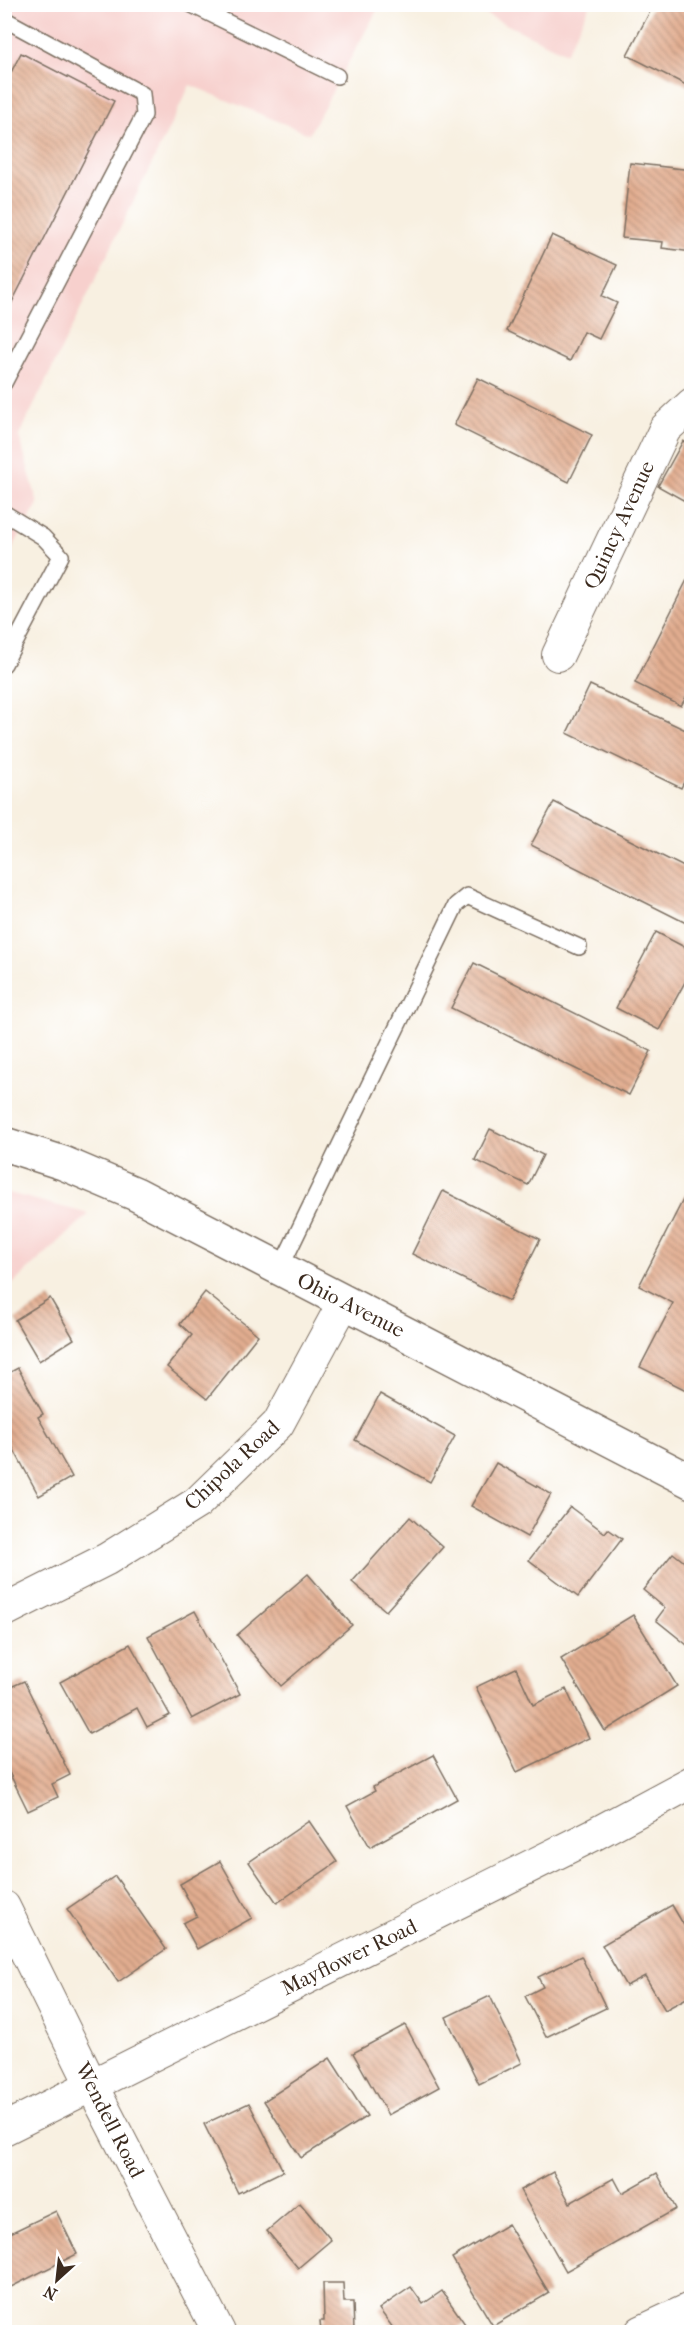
<svg xmlns="http://www.w3.org/2000/svg" width="696" height="2337" font-family="'IM FELL French Canon',serif">
  <defs>
    <pattern id="building-back-hatch" width="6" height="6" patternUnits="userSpaceOnUse" patternTransform="scale(1.5)"><rect width="6" height="6" fill="#e2ad90"/><path d="M-1 5l2 2M0 0l6 6M5-1l2 2" fill="none" stroke="#b88d75"/></pattern>
  </defs>
  <rect width="100%" height="100%" fill="#fff"/>
  <filter id="ink" filterUnits="userSpaceOnUse"><feTurbulence type="fractalNoise" baseFrequency=".0167" numOctaves="2"/><feDisplacementMap in="SourceGraphic" scale="12" xChannelSelector="R" yChannelSelector="G"/><feConvolveMatrix kernelMatrix="1 2 1 2 8 2 1 2 1" color-interpolation-filters="sRGB"/></filter>
  <filter id="wash" filterUnits="userSpaceOnUse"><feTurbulence type="fractalNoise" baseFrequency=".008" numOctaves="4" result="noise"/><feDisplacementMap in="SourceGraphic" scale="24" xChannelSelector="R" yChannelSelector="G"/><feGaussianBlur stdDeviation="1.35" result="paint"/><feColorMatrix in="noise" values="0 0 0 0 0 0 0 0 0 0 0 0 0 0 0 0 0 1.4 0 .05"/><feComposite in="paint" operator="in"/></filter>
  <g filter="url(#wash)">
    <rect width="100%" height="100%" fill="#f8f0e1"/>
    <!-- built -->
    <g fill="#f7d0cd">
      <path d="M5 5H380L309 134 190 85 19 436 38 504 5 561Z"/>
      <path d="M466 5H590L566 53Z"/>
      <path d="M5 1192 89 1214 5 1291 4 1192Z"/>
    </g>
    <g id="blocks">
      <!-- building -->
      <g fill="url(#building-back-hatch)">
        <path d="M654 4H692V88L627 55Z"/>
        <path d="M21 53 114 101 4 318V86Z"/>
        <path d="M630 163 692 170V252L662 248 663 242 622 238Z"/>
        <path d="M552 235 617 265 602 296 617 303 599 339 584 332 570 361 507 331Z"/>
        <path d="M478 378 592 435 569 482 454 425Z"/>
        <path d="M683 441 692 446V505L658 486Z"/>
        <path d="M692 570V686L681 706 635 683Z"/>
        <path d="M590 685 692 733V765L681 788 567 733Z"/>
        <path d="M554 802 692 871V926L531 845Z"/>
        <path d="M656 932 692 951V969L659 1030 616 1008Z"/>
        <path d="M474 963 651 1051 629 1095 451 1008Z"/>
        <path d="M490 1129 543 1155 528 1185 475 1160Z"/>
        <path d="M443 1191 540 1239 509 1301 412 1254Z"/>
        <path d="M686 1194 692 1197V1393L640 1367 673 1303 639 1286Z"/>
        <path d="M205 1292 258 1335 207 1399 167 1367 192 1335 180 1324Z"/>
        <path d="M50 1298 74 1339 39 1361 15 1320Z"/>
        <path d="M18 1368 43 1414 38 1417 72 1477 39 1496 13 1448 5 1453V1375Z"/>
        <path d="M380 1394 455 1436 430 1482 355 1440Z"/>
        <path d="M496 1463 551 1494 527 1537 471 1506Z"/>
        <path d="M570 1507 605 1533 608 1529 622 1539 578 1597 529 1560Z"/>
        <path d="M410 1517 443 1547 386 1611 352 1582Z"/>
        <path d="M673 1553 692 1568V1649L656 1620 665 1608 643 1590Z"/>
        <path d="M308 1574 352 1625 281 1686 237 1635Z"/>
        <path d="M195 1611 240 1694 192 1719 148 1636Z"/>
        <path d="M633 1615 677 1686 605 1731 561 1659Z"/>
        <path d="M130 1644 170 1715 147 1727 137 1708 89 1734 60 1682Z"/>
        <path d="M516 1668 533 1705 566 1689 589 1738 517 1772 476 1687Z"/>
        <path d="M24 1681 70 1775 52 1784 58 1797 28 1811 4 1762V1690Z"/>
        <path d="M433 1755 457 1799 370 1847 347 1806 375 1791 373 1787Z"/>
        <path d="M309 1821 337 1862 277 1903 249 1862Z"/>
        <path d="M220 1861 252 1918 197 1949 183 1923 197 1916 180 1884Z"/>
        <path d="M115 1876 166 1949 118 1982 67 1909Z"/>
        <path d="M672 1905 692 1939V1995L665 2010 645 1976 626 1986 602 1945Z"/>
        <path d="M581 1956 606 2008 546 2037 525 1996 543 1987 538 1977Z"/>
        <path d="M490 1996 522 2063 479 2084 446 2017Z"/>
        <path d="M405 2025 439 2087 388 2115 353 2053Z"/>
        <path d="M4 2030 11 2038 4 2042Z"/>
        <path d="M330 2058 367 2116 301 2158 264 2101Z"/>
        <path d="M249 2103 283 2171 238 2193 204 2124Z"/>
        <path d="M553 2172 570 2203 614 2178 622 2193 657 2173 676 2209 566 2271 520 2190Z"/>
        <path d="M300 2203 331 2240 298 2268 267 2231Z"/>
        <path d="M56 2211 77 2254 11 2287 4 2274V2236Z"/>
        <path d="M508 2224 549 2293 493 2326 452 2258Z"/>
        <path d="M323 2283H343L344 2302H353L354 2332H321L320 2321H324Z"/>
        <path d="M411 2287 423 2304 442 2291 465 2324 452 2332H396L379 2309Z"/>
      </g>
    </g>
  </g>
  <g filter="url(#ink)">
    <use href="#blocks" fill-opacity="0" stroke="#7d6f62" stroke-width="1.5"/>
    <g fill="none" stroke-linecap="round" stroke-linejoin="round">
      <defs>
        <g id="lane">
          <path d="M190 4 337 76"/>
          <path d="M4 19 142 94 144 115 4 383"/>
          <path d="M4 513 43 537 61 556 4 664"/>
          <path d="M280 1269 456 905 467 896 579 947"/>
        </g>
        <g id="street">
          <path d="M558 655 665 429 692 404"/>
          <path d="M4 1611 107 1559 197 1503 278 1424 344 1302"/>
          <path d="M4 1907 91 2084 219 2332"/>
          <path d="M4 2129 595 1834 692 1782"/>
          <path d="M641 2332 692 2308"/>
        </g>
        <path id="secondary" d="M4 1144 63 1163 136 1194 692 1482"/>
      </defs>
      <!-- lane casing -->
      <use href="#lane" stroke="#7d6f62" stroke-width="18"/>
      <!-- street casing -->
      <use href="#street" stroke="#7d6f62" stroke-width="34"/>
      <!-- secondary casing -->
      <use href="#secondary" stroke="#7d6f62" stroke-width="36"/>
      <!-- lane -->
      <use href="#lane" stroke="#fff" stroke-width="15"/>
      <!-- street -->
      <use href="#street" stroke="#fff" stroke-width="32"/>
      <!-- secondary -->
      <use href="#secondary" stroke="#fff" stroke-width="33"/>
    </g>
  </g>
  <g text-anchor="middle" dominant-baseline="central" stroke-width="4.5" stroke-linejoin="round" paint-order="stroke">
    <!-- street labels -->
    <g font-size="21" fill="#3b2a1e" stroke="#fff">
      <text transform="translate(619 525) rotate(-65)">Quincy Avenue</text>
      <text transform="translate(351 1305) rotate(27)">Ohio Avenue</text>
      <text transform="translate(232 1465) rotate(-43)">Chipola Road</text>
      <text transform="translate(349 1957) rotate(-26)">Mayflower Road</text>
      <text transform="translate(110 2120) rotate(63)">Wendell Road</text>
    </g>
  </g>
  <!-- margin -->
  <rect width="696" height="2337" fill="none" stroke="#fff" stroke-width="24"/>
  <!-- north arrow -->
  <g transform="translate(57 2280) rotate(207)" stroke="#ffffff" stroke-width="4.5" paint-order="stroke">
  <path d="M0-4.5L10 22L0 15L-10 22Z" fill="#3b2a1e"/>
  <text y="-9" font-size="16" font-weight="bold" text-anchor="middle" fill="#3b2a1e">N</text>
  </g>
</svg>
